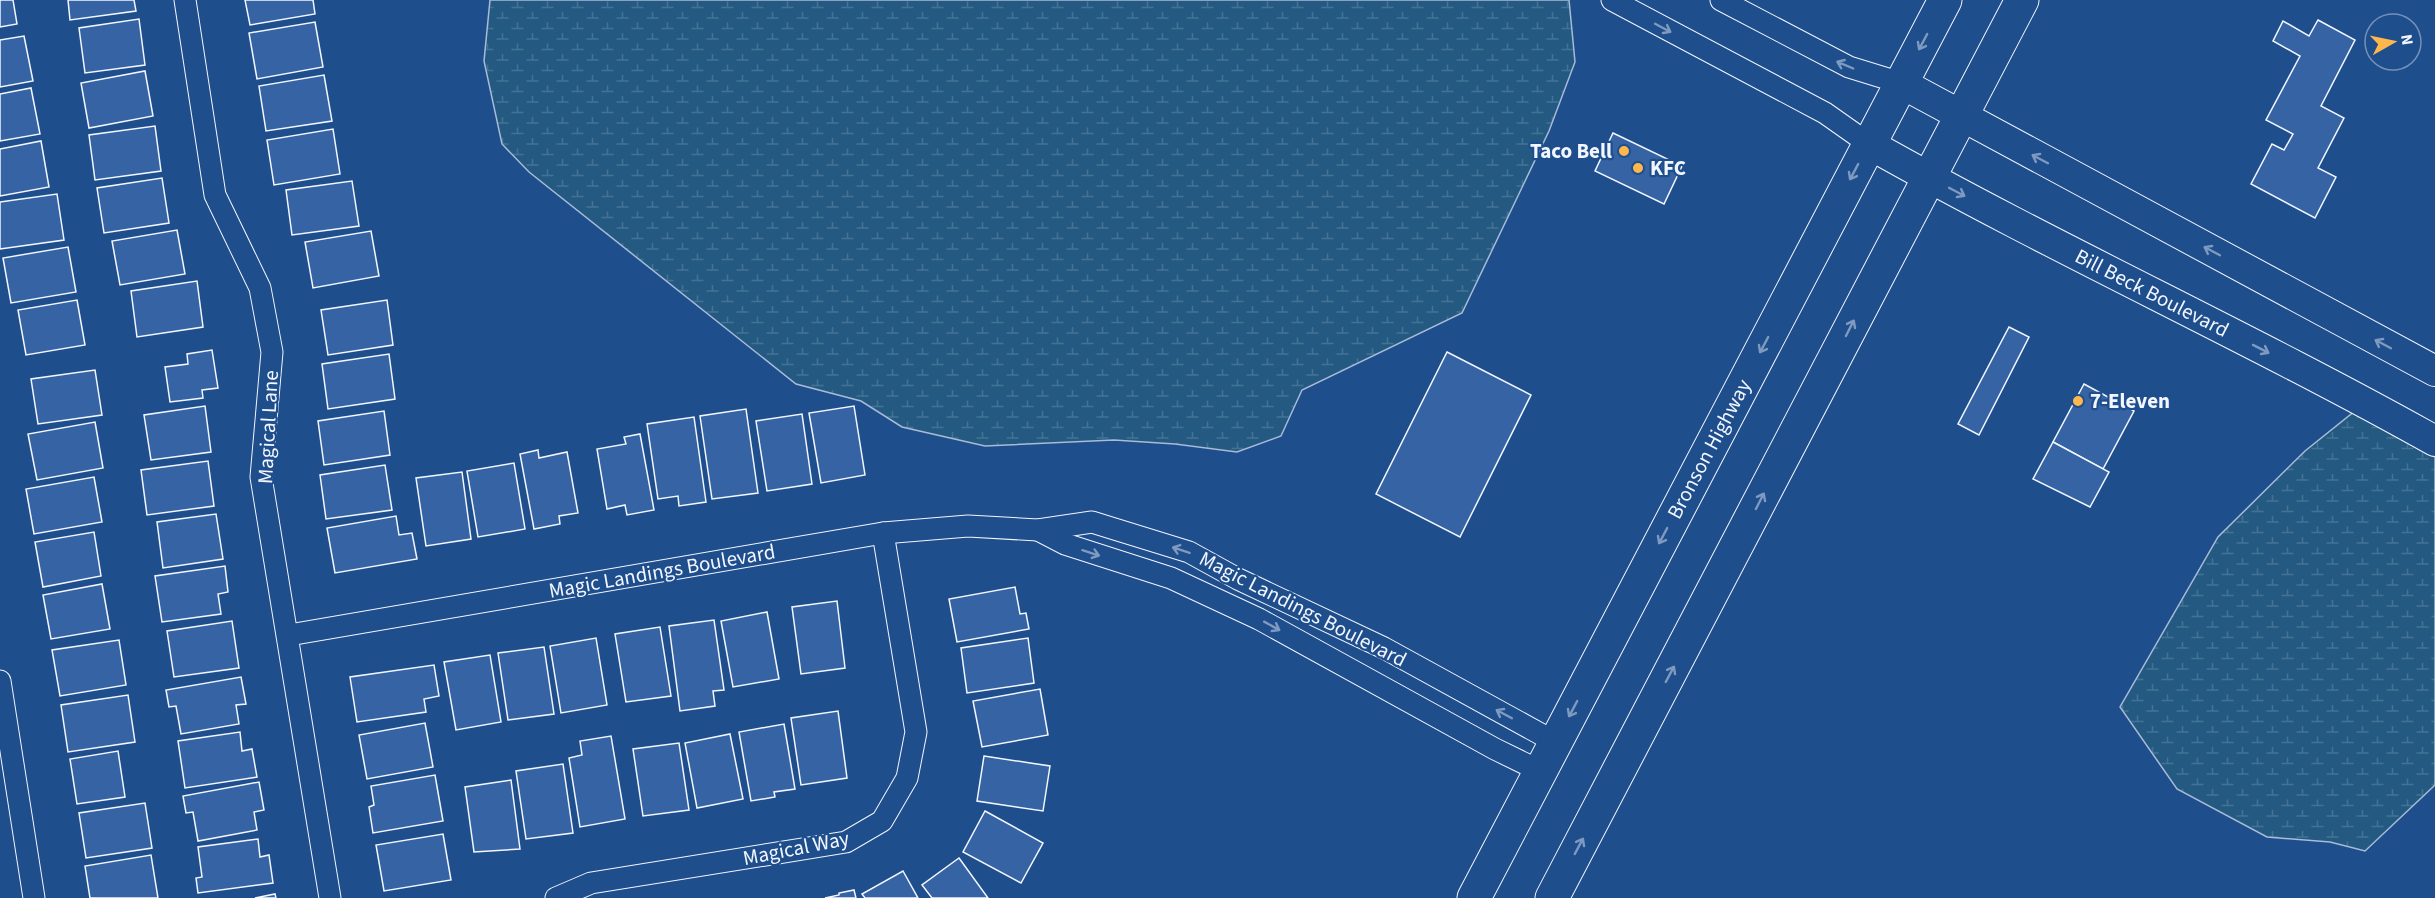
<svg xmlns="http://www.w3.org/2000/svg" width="2435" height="898" font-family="'Source Sans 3',sans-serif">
  <defs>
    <pattern id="wetland-marsh" width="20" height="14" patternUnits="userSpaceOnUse" patternTransform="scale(1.5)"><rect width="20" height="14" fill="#245a82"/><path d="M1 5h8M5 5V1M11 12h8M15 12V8" fill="none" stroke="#447295"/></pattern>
  </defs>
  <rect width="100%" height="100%" fill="#1f4e8c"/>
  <!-- wetland -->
  <g fill="url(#wetland-marsh)" stroke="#a8bbd7" stroke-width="1.5">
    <path d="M490 0H1569L1575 62 1549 131 1462 313 1302 390 1281 436 1237 452 1175 444 1114 440 985 446 902 427 861 401 796 384 529 172 502 144 484 61Z"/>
    <path d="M2355 411 2435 457V785L2365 851 2330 842 2267 837 2177 789 2120 707 2218 537 2305 451Z"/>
  </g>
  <!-- building -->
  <g fill="#3563a3" stroke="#f2f6ff" stroke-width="1.5">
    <path d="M0 0H13L17 24 0 27Z"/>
    <path d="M68 0H134L136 11 70 20Z"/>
    <path d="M245 0H313L315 14 250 25Z"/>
    <path d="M139 19 145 65 85 73 79 28Z"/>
    <path d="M2318 20 2355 40 2321 106 2344 118 2318 168 2336 177 2315 218 2251 184 2272 144 2284 150 2293 134 2266 120 2300 56 2273 41 2283 21 2309 36Z"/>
    <path d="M315 22 323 67 257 79 249 33Z"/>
    <path d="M24 36 33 81 0 87V40Z"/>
    <path d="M145 71 153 116 89 128 81 83Z"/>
    <path d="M324 75 332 121 266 131 259 86Z"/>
    <path d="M31 88 40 134 0 141V94Z"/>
    <path d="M155 126 161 171 95 180 89 135Z"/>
    <path d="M333 129 340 174 274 185 267 140Z"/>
    <path d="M1613 133 1682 166 1664 204 1595 171Z"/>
    <path d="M41 141 49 187 0 196V149Z"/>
    <path d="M162 178 169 223 104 233 97 188Z"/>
    <path d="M352 181 359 226 292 235 286 190Z"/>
    <path d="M57 194 64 240 0 249V202Z"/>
    <path d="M177 230 185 274 120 285 112 241Z"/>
    <path d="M371 231 379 276 313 288 305 242Z"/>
    <path d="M68 247 76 292 11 303 3 258Z"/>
    <path d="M197 281 203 327 137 337 131 291Z"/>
    <path d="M77 300 85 345 26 355 18 310Z"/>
    <path d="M387 300 393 345 328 355 321 310Z"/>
    <path d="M2009 327 2029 337 1979 435 1958 424Z"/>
    <path d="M212 350 218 388 202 390 203 398 170 402 165 367 188 364 187 354Z"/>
    <path d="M1447 352 1531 395 1460 537 1376 494Z"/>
    <path d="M389 354 395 399 328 409 322 364Z"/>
    <path d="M95 370 102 415 38 424 31 379Z"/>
    <path d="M2084 384 2134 411 2103 469 2053 442Z"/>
    <path d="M205 406 211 452 151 460 144 415Z"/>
    <path d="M854 406 865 475 821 483 809 413Z"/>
    <path d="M746 409 758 493 712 499 700 416Z"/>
    <path d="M384 411 390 455 324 465 318 421Z"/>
    <path d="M802 414 812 484 767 491 756 421Z"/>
    <path d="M694 417 706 502 679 506 678 496 658 499 647 424Z"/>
    <path d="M95 422 103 468 37 480 28 434Z"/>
    <path d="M640 434 654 510 627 515 625 505 607 509 597 449 626 444 624 437Z"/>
    <path d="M2053 442 2109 472 2090 507 2033 479Z"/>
    <path d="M538 450 539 458 567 452 578 513 559 516 560 524 534 529 520 454Z"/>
    <path d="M208 461 214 506 147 515 141 470Z"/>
    <path d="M514 463 525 529 478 537 467 471Z"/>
    <path d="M385 465 392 510 326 519 320 475Z"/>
    <path d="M462 472 471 539 426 546 416 478Z"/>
    <path d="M94 477 102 522 34 534 26 489Z"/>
    <path d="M216 514 223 559 163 568 157 522Z"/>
    <path d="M396 516 399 535 412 533 417 559 335 573 327 528Z"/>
    <path d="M94 532 101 576 43 587 35 542Z"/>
    <path d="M225 566 228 592 218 594 221 614 162 622 155 576Z"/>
    <path d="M102 584 110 629 51 639 43 595Z"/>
    <path d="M1015 587 1020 614 1026 613 1029 629 957 642 949 599Z"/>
    <path d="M837 601 845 668 801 674 792 607Z"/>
    <path d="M767 612 779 679 733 687 721 621Z"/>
    <path d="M714 620 724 690 713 691 715 706 680 711 669 626Z"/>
    <path d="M232 621 239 668 174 677 167 631Z"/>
    <path d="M660 627 671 696 626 702 615 634Z"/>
    <path d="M596 638 607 705 561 713 550 646Z"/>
    <path d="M1028 638 1034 683 967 693 961 648Z"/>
    <path d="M119 640 126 685 60 696 52 650Z"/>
    <path d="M544 647 554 714 508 720 498 653Z"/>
    <path d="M490 655 501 722 456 730 444 662Z"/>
    <path d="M434 665 439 696 424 699 426 712 357 722 350 677Z"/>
    <path d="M241 677 246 704 236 705 239 724 181 734 176 706 169 707 166 690Z"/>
    <path d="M1040 689 1048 735 982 747 973 701Z"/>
    <path d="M128 695 135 742 68 752 61 705Z"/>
    <path d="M838 711 847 778 801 785 791 718Z"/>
    <path d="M425 723 433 767 367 779 359 735Z"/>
    <path d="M784 724 795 789 774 792 775 797 751 801 739 732Z"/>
    <path d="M240 732 242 751 252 749 257 777 185 788 178 741Z"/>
    <path d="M730 734 743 799 697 808 685 743Z"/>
    <path d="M611 736 625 819 580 827 569 758 582 755 580 741Z"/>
    <path d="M679 743 689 810 643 816 633 749Z"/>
    <path d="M118 751 125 797 77 804 70 759Z"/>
    <path d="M984 756 1050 766 1043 811 977 801Z"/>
    <path d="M563 764 573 833 526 839 516 771Z"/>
    <path d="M435 775 443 821 373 833 369 807 374 805 371 786Z"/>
    <path d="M511 780 520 849 474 852 465 787Z"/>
    <path d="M259 782 264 810 254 812 257 830 198 841 193 812 186 813 183 796Z"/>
    <path d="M145 803 152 848 86 858 79 813Z"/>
    <path d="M985 811 1043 843 1021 883 963 852Z"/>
    <path d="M443 834 451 880 384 891 376 845Z"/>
    <path d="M258 839 260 857 269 855 273 883 198 893 196 878 202 877 198 847Z"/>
    <path d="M151 855 158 898H90L85 866Z"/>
    <path d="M959 858 988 898H932L922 885Z"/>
    <path d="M903 871 918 898H865L862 894Z"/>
    <path d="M854 890 856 898H825L839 895V893Z"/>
    <path d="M275 894 276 898H255Z"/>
  </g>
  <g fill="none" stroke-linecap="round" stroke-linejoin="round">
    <defs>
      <g id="street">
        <path d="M185 0 215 195 260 288 272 352 261 477 330 898"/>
        <path d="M1612 0 1825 113 1869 144"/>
        <path d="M1721 0 1849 67 1901 83"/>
        <path d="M1038 530 1065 544 1171 578 1259 619 1495 749 1540 771"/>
        <path d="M289 635 883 533 968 526 1038 530 1092 522 1108 527 1189 552 1238 579 1384 648 1555 742"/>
        <path d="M0 681 34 898"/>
        <path d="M556 898 591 883 846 842 882 821 907 778 916 732 883 533"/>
      </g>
      <g id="secondary">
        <path d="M1901 83 2435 371"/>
        <path d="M1869 144C2055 249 2249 337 2435 441"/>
      </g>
      <g id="highway">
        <path d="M1474 898 1945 0"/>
        <path d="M1552 898 2022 0"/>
      </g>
    </defs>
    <!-- street casing -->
    <use href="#street" stroke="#f2f6ff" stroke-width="23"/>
    <!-- secondary casing -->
    <use href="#secondary" stroke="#f2f6ff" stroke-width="32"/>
    <!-- highway casing -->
    <use href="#highway" stroke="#f2f6ff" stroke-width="35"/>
    <!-- street -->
    <use href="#street" stroke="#1f4e8c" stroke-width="21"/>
    <!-- secondary -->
    <use href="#secondary" stroke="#1f4e8c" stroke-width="30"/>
    <!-- highway -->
    <use href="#highway" stroke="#1f4e8c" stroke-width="33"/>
  </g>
  <!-- one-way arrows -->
  <defs><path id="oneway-shaft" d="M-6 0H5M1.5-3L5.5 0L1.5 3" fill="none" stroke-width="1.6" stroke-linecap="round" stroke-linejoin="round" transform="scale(1.5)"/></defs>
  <g stroke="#7e9ac0">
    <use href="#oneway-shaft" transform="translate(1663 28) rotate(28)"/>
    <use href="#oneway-shaft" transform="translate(1923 42) rotate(118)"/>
    <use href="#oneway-shaft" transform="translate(1845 65) rotate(-157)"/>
    <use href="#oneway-shaft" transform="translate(2040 159) rotate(-152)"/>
    <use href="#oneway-shaft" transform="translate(1854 172) rotate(118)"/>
    <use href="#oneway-shaft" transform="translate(1957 192) rotate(28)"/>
    <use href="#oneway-shaft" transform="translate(2212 251) rotate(-152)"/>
    <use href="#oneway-shaft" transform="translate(1850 328) rotate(-63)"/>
    <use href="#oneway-shaft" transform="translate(2383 344) rotate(-152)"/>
    <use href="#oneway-shaft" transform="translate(1764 345) rotate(118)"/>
    <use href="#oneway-shaft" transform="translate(2261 349) rotate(27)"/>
    <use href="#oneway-shaft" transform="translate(1760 501) rotate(-63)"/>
    <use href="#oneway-shaft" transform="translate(1663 536) rotate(118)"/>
    <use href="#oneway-shaft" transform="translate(1181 550) rotate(-162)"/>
    <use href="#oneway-shaft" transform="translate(1091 553) rotate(18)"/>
    <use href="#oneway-shaft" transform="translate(1272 626) rotate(29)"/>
    <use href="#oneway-shaft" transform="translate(1670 674) rotate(-62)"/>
    <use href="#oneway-shaft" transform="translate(1573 709) rotate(118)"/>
    <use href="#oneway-shaft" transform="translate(1504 714) rotate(-152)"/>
    <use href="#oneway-shaft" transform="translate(1579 846) rotate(-62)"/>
  </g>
  <!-- markers -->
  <g fill="#ffb74d" stroke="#1f4e8c" stroke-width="2">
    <circle cx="1624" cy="151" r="6"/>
    <circle cx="1638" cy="168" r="6"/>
    <circle cx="2078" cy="401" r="6"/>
  </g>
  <g text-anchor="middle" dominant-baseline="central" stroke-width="4.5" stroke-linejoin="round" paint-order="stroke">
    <!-- poi labels -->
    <g font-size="21" font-weight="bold" fill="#f2f6ff" stroke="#1f4e8c" text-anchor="start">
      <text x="1612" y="151" text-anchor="end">Taco Bell</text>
      <text x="1650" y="168">KFC</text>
      <text x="2090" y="401">7-Eleven</text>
    </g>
    <!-- street labels -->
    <g font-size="21" fill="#f2f6ff" stroke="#1f4e8c">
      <text transform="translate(2152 293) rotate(27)">Bill Beck Boulevard</text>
      <text transform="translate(268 427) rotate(-87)">Magical Lane</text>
      <text transform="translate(1709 449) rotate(-62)">Bronson Highway</text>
      <text transform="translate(662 571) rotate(-10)">Magic Landings Boulevard</text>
      <text transform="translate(1303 609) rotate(27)">Magic Landings Boulevard</text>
      <text transform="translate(796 848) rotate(-11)">Magical Way</text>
    </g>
  </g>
  <!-- north arrow -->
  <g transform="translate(2393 42) rotate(81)"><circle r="28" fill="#1f4e8c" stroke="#7391ba" stroke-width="1.5"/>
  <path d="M0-4.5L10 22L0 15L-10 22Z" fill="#ffb74d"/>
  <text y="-9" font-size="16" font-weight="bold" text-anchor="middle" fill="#f2f6ff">N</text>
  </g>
</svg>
